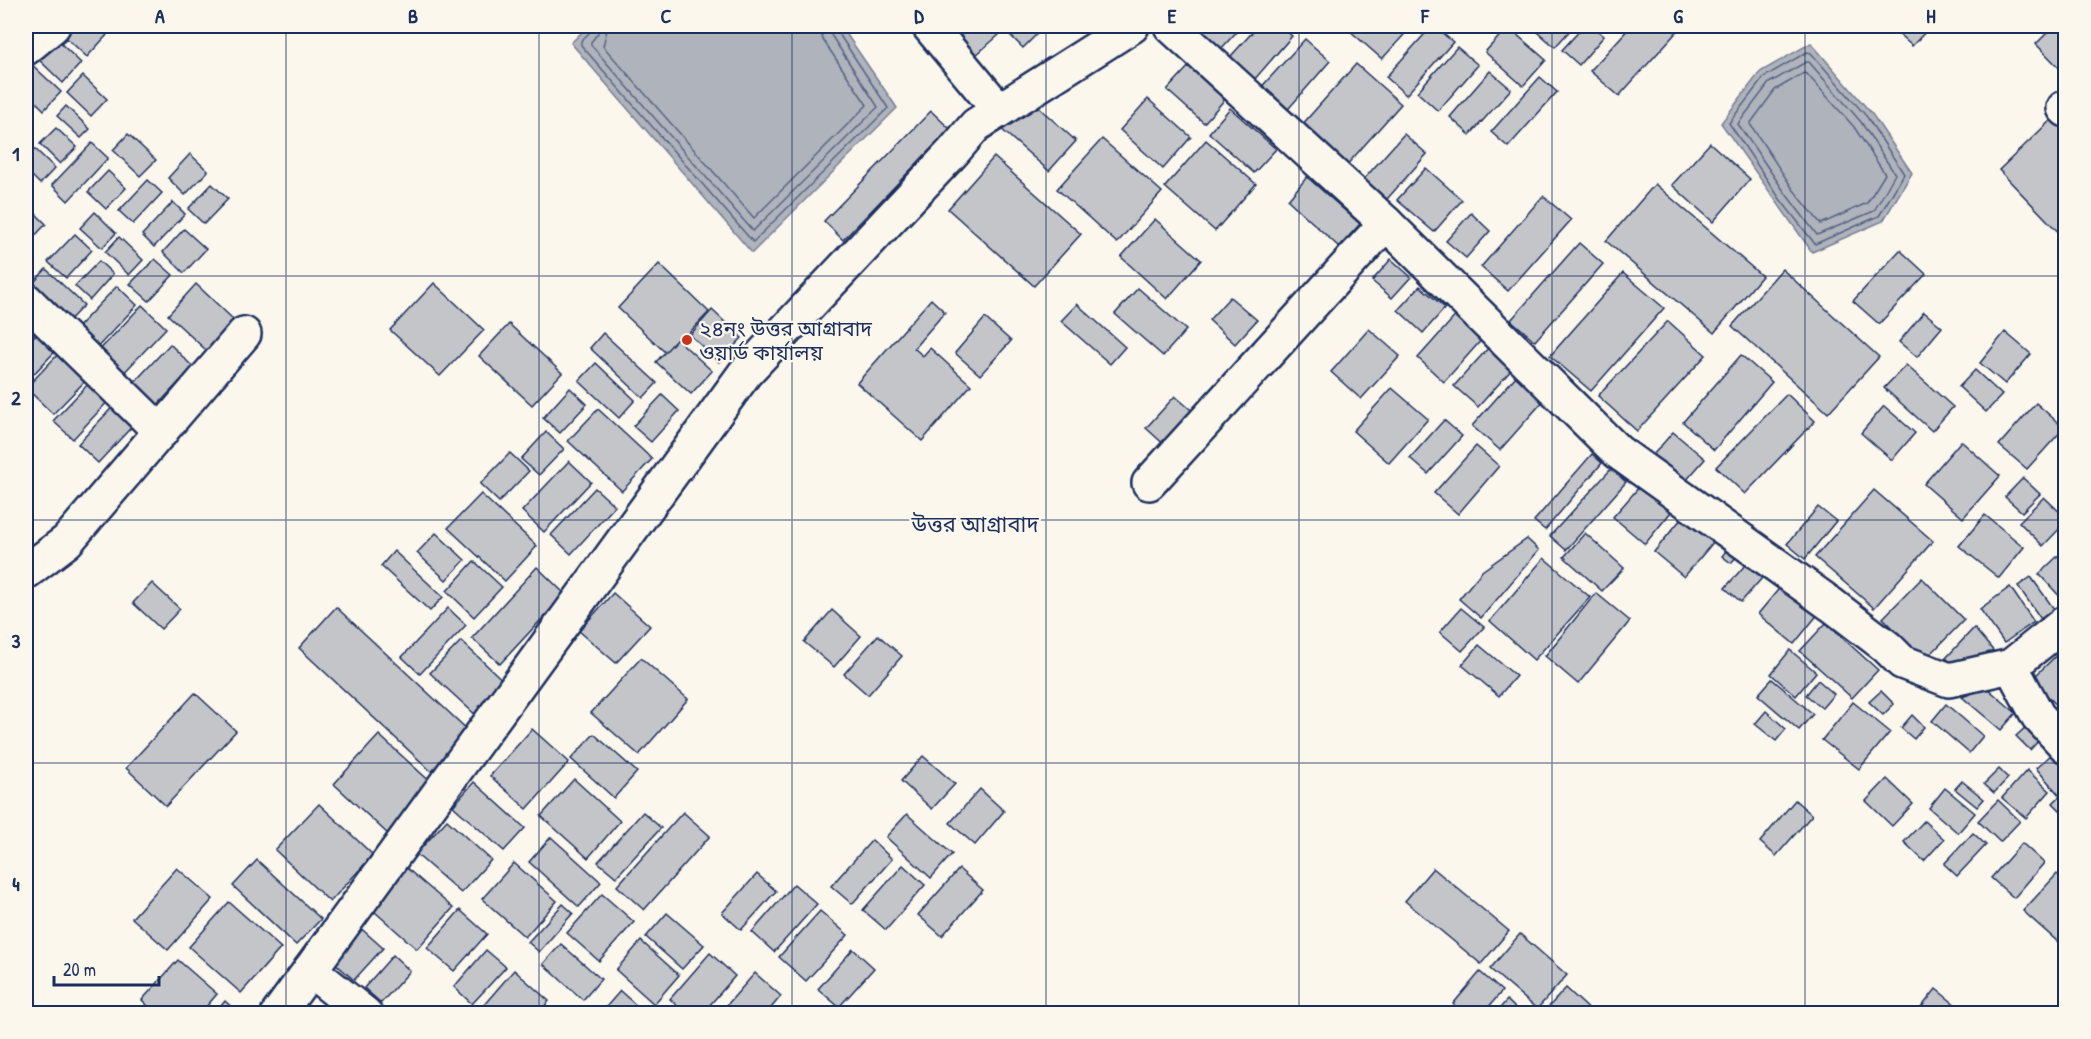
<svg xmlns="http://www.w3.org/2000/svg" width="2091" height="1039" font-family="'Patrick Hand','Noto Sans Bengali',sans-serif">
  <rect width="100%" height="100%" fill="#fbf7ec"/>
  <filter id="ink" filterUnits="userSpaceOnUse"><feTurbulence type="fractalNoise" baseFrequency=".0167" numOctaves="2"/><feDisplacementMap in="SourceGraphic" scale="12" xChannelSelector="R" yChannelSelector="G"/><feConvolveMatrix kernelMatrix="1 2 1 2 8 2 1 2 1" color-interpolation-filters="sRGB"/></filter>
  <g filter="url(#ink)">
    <!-- water -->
    <g fill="#afb3bb" stroke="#747e96" stroke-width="1.5">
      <path d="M588 26H841L897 108 752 253 571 43Z"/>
      <path d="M1811 43 1872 114 1912 173 1883 221 1812 252 1721 123 1760 72Z"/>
    </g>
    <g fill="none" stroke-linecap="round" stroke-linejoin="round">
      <!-- shore -->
      <g stroke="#566483" stroke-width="1.5">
        <path d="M592 26 591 31 581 41V45L753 242 888 108 837 31 836 26"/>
        <path d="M599 26 598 33 591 42V45L753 231 878 107 831 35 828 26"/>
        <path d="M608 26 603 46 754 218 867 105 823 40 819 26"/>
        <path d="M1807 52 1811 53 1867 117 1904 174 1879 216 1815 244 1780 199 1729 123 1764 77Z"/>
        <path d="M1806 62H1809L1861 122 1895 174 1874 211 1817 235 1786 194 1738 124 1769 83Z"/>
        <path d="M1804 73 1807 74 1854 127 1885 174 1867 203 1821 224 1793 189 1750 124 1775 90Z"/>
      </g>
    </g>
    <!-- building -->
    <g fill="#c3c5c9" stroke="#1b2f5e" stroke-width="1.5">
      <path d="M63 26H97L107 35 87 57 58 30Z"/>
      <path d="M967 26H990L999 35 976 55 958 34Z"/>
      <path d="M1001 26H1045L1023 48Z"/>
      <path d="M1190 26H1242L1219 51Z"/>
      <path d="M1258 26H1280L1292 36 1247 88 1222 66Z"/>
      <path d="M1353 26H1412L1382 59 1349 30Z"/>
      <path d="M1432 26H1434L1453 42 1406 95 1386 77Z"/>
      <path d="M1531 26H1574L1555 47Z"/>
      <path d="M1584 26H1592L1604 36 1579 65 1562 50Z"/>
      <path d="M1631 26H1682L1619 96 1590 71Z"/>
      <path d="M1890 26H1931L1912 46Z"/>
      <path d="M2054 26H2064L2066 27V75L2036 44Z"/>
      <path d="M1508 27 1546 60 1523 86 1485 52Z"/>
      <path d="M54 37 81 63 63 83 35 56Z"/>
      <path d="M1305 39 1330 61 1283 115 1257 92Z"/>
      <path d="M1457 47 1478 65 1438 111 1417 92Z"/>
      <path d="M26 59 61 92 44 110 26 92Z"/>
      <path d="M1356 64 1401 104 1345 167 1300 127Z"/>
      <path d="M1190 65 1226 98 1204 123 1167 90Z"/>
      <path d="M1490 71 1511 89 1470 135 1450 117Z"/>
      <path d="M83 76 107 99 91 116 67 93Z"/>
      <path d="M1540 77 1557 92 1508 147 1491 132Z"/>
      <path d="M1027 97 1076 141 1049 171 1000 128Z"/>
      <path d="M1148 99 1191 137 1163 169 1120 130Z"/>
      <path d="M66 106 90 129 81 138 57 116Z"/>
      <path d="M1230 108 1276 149 1254 173 1209 133Z"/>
      <path d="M931 111 950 129 843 240 824 221Z"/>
      <path d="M2055 116 2066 127V240L1999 170Z"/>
      <path d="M56 128 77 147 60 164 40 144Z"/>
      <path d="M128 134 156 160 140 176 113 150Z"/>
      <path d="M1404 134 1427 154 1387 199 1364 179Z"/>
      <path d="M1102 139 1162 192 1117 243 1057 189Z"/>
      <path d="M1206 140 1256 184 1215 231 1165 187Z"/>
      <path d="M92 143 108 158 68 201 52 185Z"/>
      <path d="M1710 143 1750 179 1713 222 1672 185Z"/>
      <path d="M33 147 55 168 40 184 26 170V155Z"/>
      <path d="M190 154 208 171 185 195 168 178Z"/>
      <path d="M994 157 1081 234 1034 286 948 209Z"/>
      <path d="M1426 168 1462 200 1434 232 1397 200Z"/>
      <path d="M108 171 126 188 106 209 88 192Z"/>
      <path d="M1307 177 1360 224 1339 247 1288 200Z"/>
      <path d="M148 180 162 193 133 224 119 211Z"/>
      <path d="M212 184 228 199 204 224 188 209Z"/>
      <path d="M1655 184 1762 276 1714 333 1606 241Z"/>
      <path d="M1543 196 1571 220 1508 291 1481 267Z"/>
      <path d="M173 202 185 214 154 247 142 235Z"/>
      <path d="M27 205 46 224 30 241 26 238Z"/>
      <path d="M95 212 116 233 102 248 80 228Z"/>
      <path d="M1471 213 1490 231 1466 258 1446 241Z"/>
      <path d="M1155 219 1201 260 1167 299 1121 257Z"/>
      <path d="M184 229 206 249 184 273 163 252Z"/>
      <path d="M75 234 92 250 66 278 48 262Z"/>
      <path d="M119 237 143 260 129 275 105 252Z"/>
      <path d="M1579 243 1603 264 1535 341 1511 320Z"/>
      <path d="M1900 250 1926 274 1879 324 1853 301Z"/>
      <path d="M155 259 173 275 149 301 130 284Z"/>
      <path d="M1391 259 1411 277 1392 298 1372 281Z"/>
      <path d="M99 261 113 274 90 300 75 286Z"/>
      <path d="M659 264 709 312 668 355 618 308Z"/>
      <path d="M46 269 84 305 65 325 27 290Z"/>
      <path d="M1782 269 1879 357 1828 413 1732 326Z"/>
      <path d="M1623 273 1664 308 1591 391 1550 356Z"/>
      <path d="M434 283 484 330 440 376 390 330Z"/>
      <path d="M196 284 235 321 207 351 168 315Z"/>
      <path d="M117 286 137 305 91 354 70 335Z"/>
      <path d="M1420 286 1445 308 1423 333 1398 310Z"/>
      <path d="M1138 288 1186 330 1163 356 1115 314Z"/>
      <path d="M1230 297 1257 320 1235 344 1209 320Z"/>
      <path d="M931 299 945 312 914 348 923 356 930 348 971 385 922 441 857 383Z"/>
      <path d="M1077 304 1125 347 1110 364 1061 321Z"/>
      <path d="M142 305 166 328 119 378 94 356Z"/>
      <path d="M712 310 742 338 719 362 690 335Z"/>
      <path d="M26 311 37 322 26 335Z"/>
      <path d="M1924 312 1942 327 1917 357 1899 342Z"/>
      <path d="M1458 313 1484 337 1444 382 1418 358Z"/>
      <path d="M985 318 1011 341 980 375 955 353Z"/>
      <path d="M1668 321 1706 355 1637 431 1598 396Z"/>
      <path d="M509 324 562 373 532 405 479 356Z"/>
      <path d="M43 326 62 344 26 382V345Z"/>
      <path d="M1369 329 1400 356 1361 399 1331 372Z"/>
      <path d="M2005 332 2031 354 2005 384 1980 363Z"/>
      <path d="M603 333 657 383 643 398 590 348Z"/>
      <path d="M677 339 712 371 691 394 656 362Z"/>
      <path d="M170 344 193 367 152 411 128 389Z"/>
      <path d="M1490 346 1514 367 1478 407 1454 386Z"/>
      <path d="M62 350 90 376 53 414 26 388Z"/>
      <path d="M1741 355 1772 382 1714 450 1683 422Z"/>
      <path d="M596 363 635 400 619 418 579 381Z"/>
      <path d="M1906 365 1953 407 1932 431 1884 388Z"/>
      <path d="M1975 370 2002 395 1986 412 1959 387Z"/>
      <path d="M1517 375 1545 399 1500 450 1472 426Z"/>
      <path d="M92 380 111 398 73 439 53 421Z"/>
      <path d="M570 388 587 404 560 433 543 418Z"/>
      <path d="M1392 388 1428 419 1389 463 1353 431Z"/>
      <path d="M1787 394 1815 421 1745 494 1716 467Z"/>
      <path d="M662 395 679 411 651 442 633 426Z"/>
      <path d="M1175 396 1197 415 1168 448 1146 428Z"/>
      <path d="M119 400 139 419 98 463 78 444Z"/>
      <path d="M2036 403 2064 428 2027 469 1999 445Z"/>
      <path d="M1884 406 1915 433 1892 460 1861 433Z"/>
      <path d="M598 409 652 459 622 491 568 441Z"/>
      <path d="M1444 420 1462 436 1428 474 1410 458Z"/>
      <path d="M546 432 564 449 539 475 521 459Z"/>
      <path d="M1673 432 1705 459 1684 483 1653 455Z"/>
      <path d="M1961 441 2000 476 1963 518 1924 484Z"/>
      <path d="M1476 446 1499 466 1458 514 1434 493Z"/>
      <path d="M510 453 529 471 499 502 480 484Z"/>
      <path d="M1592 454 1602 463 1545 530 1534 521Z"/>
      <path d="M569 461 591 482 544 532 522 511Z"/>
      <path d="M1611 469 1626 482 1566 550 1550 536Z"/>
      <path d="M2023 478 2040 494 2022 512 2005 497Z"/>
      <path d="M1640 486 1671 512 1645 544 1613 517Z"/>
      <path d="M595 488 615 506 571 554 551 535Z"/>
      <path d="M1874 490 1933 541 1874 608 1815 557Z"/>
      <path d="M481 494 537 546 505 581 448 528Z"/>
      <path d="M2044 497 2066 518V522L2043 546 2019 522Z"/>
      <path d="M1818 507 1836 521 1805 559 1787 544Z"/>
      <path d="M1690 508 1720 534 1684 577 1654 552Z"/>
      <path d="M1985 515 2024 547 1999 578 1959 546Z"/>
      <path d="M436 533 465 560 446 580 417 553Z"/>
      <path d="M1585 533 1624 568 1602 591 1564 557Z"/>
      <path d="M1527 539 1539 550 1481 618 1459 599 1482 571Z"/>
      <path d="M1734 541 1743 549 1731 563 1722 556Z"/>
      <path d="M394 551 443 597 430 611 381 566Z"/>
      <path d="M2063 551 2066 554V603L2039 574Z"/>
      <path d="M1754 555 1770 569 1741 602 1725 588Z"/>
      <path d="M1544 558 1590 597 1534 660 1490 621Z"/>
      <path d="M474 561 502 587 474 617 447 591Z"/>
      <path d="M537 567 565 594 500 664 472 638Z"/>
      <path d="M2031 577 2057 613 2043 622 2018 586Z"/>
      <path d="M1922 578 1964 620 1925 660 1883 618Z"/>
      <path d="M1787 579 1823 608 1794 644 1758 614Z"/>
      <path d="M152 583 180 609 161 629 133 603Z"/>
      <path d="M2010 587 2034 622 2004 643 1980 609Z"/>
      <path d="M613 593 650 626 616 663 579 631Z"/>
      <path d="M1596 593 1630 621 1578 684 1545 656Z"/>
      <path d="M336 607 471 733 433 773 299 648Z"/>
      <path d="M448 608 466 625 420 674 402 657Z"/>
      <path d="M1461 608 1484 627 1462 651 1440 632Z"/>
      <path d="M832 610 861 636 834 667 804 642Z"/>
      <path d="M1826 623 1878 670 1852 698 1800 651Z"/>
      <path d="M1974 628 1996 654 1957 669 1946 658Z"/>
      <path d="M878 635 902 656 868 695 844 674Z"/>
      <path d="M461 641 509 686 479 718 430 673Z"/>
      <path d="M1479 645 1516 676 1499 696 1462 665Z"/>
      <path d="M2066 646V714L2031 680Z"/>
      <path d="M1790 650 1816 672 1796 696 1771 674Z"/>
      <path d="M641 658 688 699 639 755 591 713Z"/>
      <path d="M1772 679 1813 714 1799 730 1758 695Z"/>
      <path d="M1818 680 1834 694 1822 708 1806 695Z"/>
      <path d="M1987 688 2016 713 2001 730 1962 697Z"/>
      <path d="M1881 691 1894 704 1883 715 1869 702Z"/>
      <path d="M195 693 236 731 166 806 126 768Z"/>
      <path d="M1853 702 1890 732 1859 769 1822 740Z"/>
      <path d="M1946 704 1983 736 1969 753 1932 721Z"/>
      <path d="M1766 711 1786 729 1776 741 1755 724Z"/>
      <path d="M1912 715 1924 727 1914 739 1901 728Z"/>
      <path d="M2027 726 2041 738 2030 750 2016 736Z"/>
      <path d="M532 729 569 762 527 809 490 776Z"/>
      <path d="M594 734 637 772 614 798 571 759Z"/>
      <path d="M379 735 435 786 389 835 334 784Z"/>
      <path d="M2053 753 2066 767V816L2053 803 2060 796 2036 768Z"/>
      <path d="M923 756 955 784 932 809 901 781Z"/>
      <path d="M1999 769 2008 778 1994 793 1984 784Z"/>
      <path d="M2027 770 2050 791 2026 818 2002 798Z"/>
      <path d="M574 779 620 821 588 858 541 816Z"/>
      <path d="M1887 779 1913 804 1892 826 1866 801Z"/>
      <path d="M1962 781 1984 799 1977 807 1955 789Z"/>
      <path d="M474 782 525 828 504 851 453 806Z"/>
      <path d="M1945 788 1975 813 1958 833 1929 808Z"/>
      <path d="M980 789 1004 811 975 845 950 823Z"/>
      <path d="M1795 800 1812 815 1776 856 1760 842Z"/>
      <path d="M1998 800 2020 821 2000 842 1978 821Z"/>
      <path d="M319 804 373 855 330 902 275 850Z"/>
      <path d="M643 812 661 828 616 877 598 862Z"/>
      <path d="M683 812 710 836 644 910 617 886Z"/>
      <path d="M907 814 952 854 931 878 886 837Z"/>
      <path d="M447 820 491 860 461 893 416 854Z"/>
      <path d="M1924 821 1944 839 1924 861 1904 842Z"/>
      <path d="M1973 833 1986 845 1957 876 1944 864Z"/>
      <path d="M551 837 601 882 579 907 529 862Z"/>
      <path d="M872 840 892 859 852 904 831 886Z"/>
      <path d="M2022 843 2044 863 2014 898 1991 878Z"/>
      <path d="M257 860 321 919 296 945 233 886Z"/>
      <path d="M514 863 557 901 525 937 482 899Z"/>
      <path d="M403 865 453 908 417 949 367 905Z"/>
      <path d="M903 865 925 885 886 930 863 910Z"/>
      <path d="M177 868 213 899 168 950 132 918Z"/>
      <path d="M1433 868 1509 931 1481 964 1405 901Z"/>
      <path d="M959 869 983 890 942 936 918 915Z"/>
      <path d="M757 874 776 891 741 930 722 913Z"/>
      <path d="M2057 874 2066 882V949L2023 911Z"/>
      <path d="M794 884 817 904 774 952 752 932Z"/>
      <path d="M602 894 634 922 599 961 567 933Z"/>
      <path d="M229 902 281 948 241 993 189 947Z"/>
      <path d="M563 904 573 913 539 952 528 942Z"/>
      <path d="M460 910 487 934 454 971 427 948Z"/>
      <path d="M820 911 848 935 806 981 779 957Z"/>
      <path d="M667 913 704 945 682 969 646 937Z"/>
      <path d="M356 924 383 948 354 980 327 956Z"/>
      <path d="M1520 934 1567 975 1537 1009 1490 969Z"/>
      <path d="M641 941 679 975 654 1004 616 970Z"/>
      <path d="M561 944 601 979 583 1000 543 964Z"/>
      <path d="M853 949 874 968 839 1007 818 989Z"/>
      <path d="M486 950 506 967 472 1004 454 987Z"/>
      <path d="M710 953 735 976 702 1014H686L670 999Z"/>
      <path d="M393 955 410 971 381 1003 364 988Z"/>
      <path d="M178 960 217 994 200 1014H156L142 1000Z"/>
      <path d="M514 970 549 1001 538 1014H476Z"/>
      <path d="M1480 972 1502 991 1483 1014H1464L1453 1004Z"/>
      <path d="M755 973 781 996 766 1014H719Z"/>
      <path d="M1566 988 1594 1014H1542Z"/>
      <path d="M1936 989 1967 1014H1916Z"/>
      <path d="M620 991 646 1014H600Z"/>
      <path d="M1507 1000 1521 1014H1495Z"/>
      <path d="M225 1001 239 1014H214Z"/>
      <path d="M116 1006 124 1014H109Z"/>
    </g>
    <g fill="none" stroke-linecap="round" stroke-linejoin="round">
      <defs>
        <g id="minor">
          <path d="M929 26 999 110"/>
          <path d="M1171 26 1386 223"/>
          <path d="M26 48 53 26"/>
          <path d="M2064 108 2066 110"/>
          <path d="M26 300 161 432"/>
          <path d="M1149 483 1386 223 1618 452 1832 605 1887 647 1902 662 1949 680 2011 666 2066 622"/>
          <path d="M26 572 67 541 244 334"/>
          <path d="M2011 666 2038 716 2066 746"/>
          <path d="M310 970 365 1014"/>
          <path d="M278 1014 745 373 953 152 976 125 1132 26"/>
        </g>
      </defs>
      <!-- minor casing -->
      <use href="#minor" stroke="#1b2f5e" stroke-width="38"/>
      <!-- minor -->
      <use href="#minor" stroke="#fbf7ec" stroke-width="33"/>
    </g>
  </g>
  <!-- grid -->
  <path fill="none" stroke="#1b2f5e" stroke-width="1.5" stroke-opacity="0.55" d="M286 26V1014M539 26V1014M792 26V1014M1046 26V1014M1299 26V1014M1552 26V1014M1805 26V1014M26 276H2066M26 520H2066M26 763H2066"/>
  <!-- markers -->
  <circle fill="#c8321e" stroke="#fbf7ec" stroke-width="2" cx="687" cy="340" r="6"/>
  <g text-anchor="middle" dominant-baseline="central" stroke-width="4.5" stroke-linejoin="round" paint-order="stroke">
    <!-- poi labels -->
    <g font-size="21" fill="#1b2f5e" stroke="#fbf7ec" text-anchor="start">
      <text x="699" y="328">২৪নং উত্তর আগ্রাবাদ<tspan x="699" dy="24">ওয়ার্ড কার্যালয়</tspan></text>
    </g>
    <!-- neighbourhood labels -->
    <g font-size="22" fill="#1b2f5e" stroke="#fbf7ec">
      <text x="975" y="524">উত্তর আগ্রাবাদ</text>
    </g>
  </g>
  <!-- margin -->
  <rect width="2091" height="1039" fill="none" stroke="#fbf7ec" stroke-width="66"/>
  <!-- scale -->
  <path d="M54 976v9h105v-9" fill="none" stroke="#1b2f5e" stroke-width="3"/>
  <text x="63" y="976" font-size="18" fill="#1b2f5e" stroke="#fbf7ec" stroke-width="4.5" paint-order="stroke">20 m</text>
  <rect x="33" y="33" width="2025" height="973" fill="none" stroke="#1b2f5e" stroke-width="2"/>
  <g font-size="20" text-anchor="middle" font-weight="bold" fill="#1b2f5e">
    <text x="160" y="23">A</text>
    <text x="413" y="23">B</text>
    <text x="666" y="23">C</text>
    <text x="919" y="23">D</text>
    <text x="1172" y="23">E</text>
    <text x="1425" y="23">F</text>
    <text x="1678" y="23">G</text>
    <text x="1931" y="23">H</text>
    <text x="16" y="161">1</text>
    <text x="16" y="405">2</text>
    <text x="16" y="648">3</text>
    <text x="16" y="891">4</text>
  </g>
</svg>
